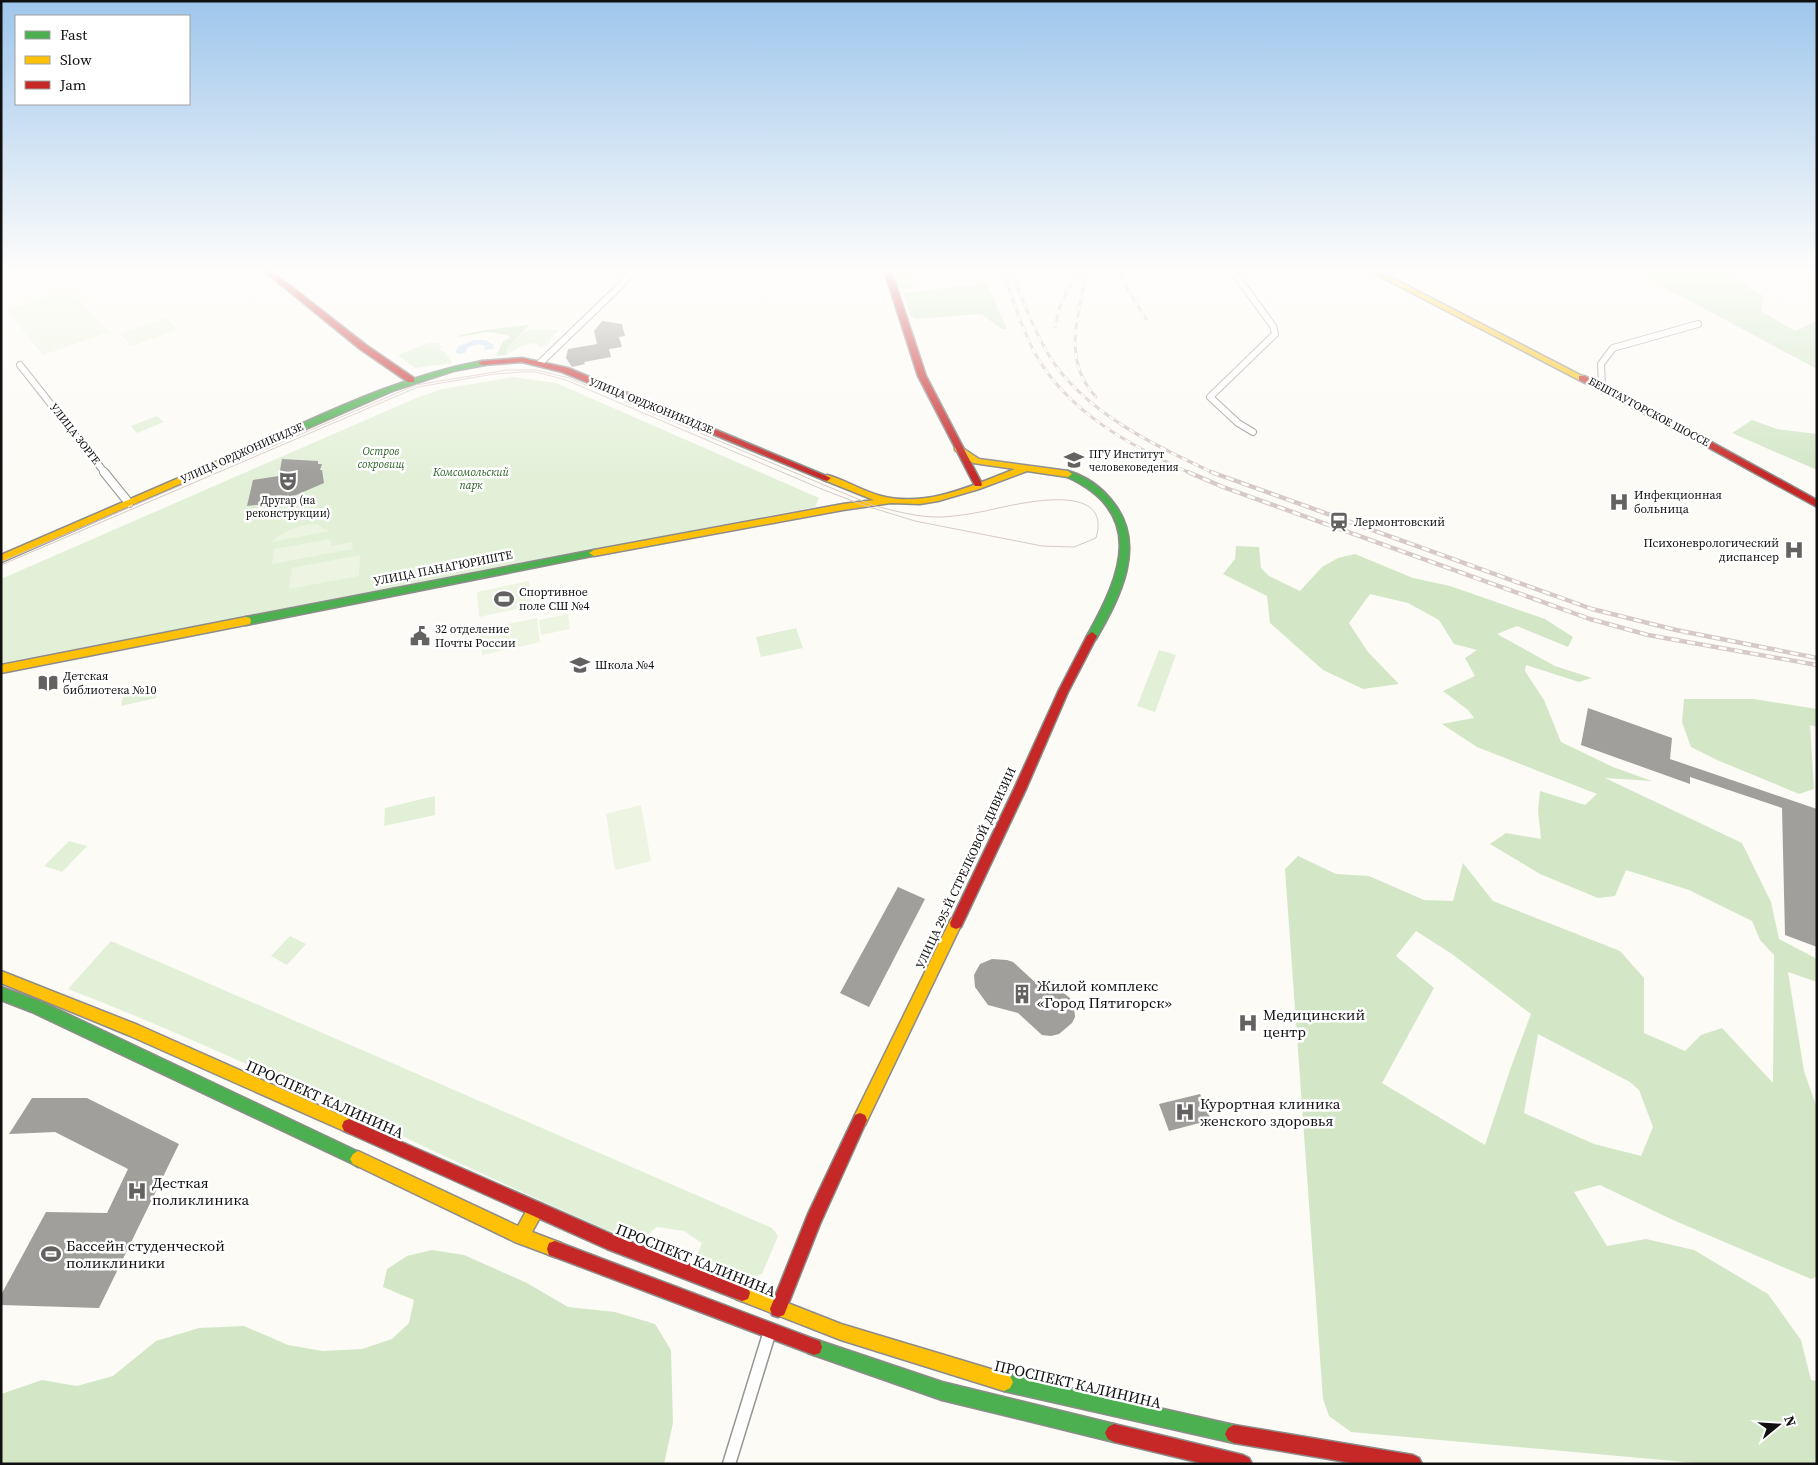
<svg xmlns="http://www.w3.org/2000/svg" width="1818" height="1465" font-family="'Source Serif 4',serif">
  <rect width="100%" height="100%" fill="#fcfbf6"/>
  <!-- green -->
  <g fill="#e3f0d8">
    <path d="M531 329 559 330 550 339 551 341C548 345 545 347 540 348L535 343C520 345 517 349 506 355V349C513 342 521 332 531 329Z"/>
    <path d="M428 343H438L441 347 439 350 445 352 452 363 415 368 398 355Z"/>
    <path d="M513 377 556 383 819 498 815 507 1 663V579L416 398 442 389Z"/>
    <path d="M157 416 164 422 137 433 131 426Z"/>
    <path d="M796 628 803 648 761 657 756 637Z"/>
    <path d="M1159 650 1176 655 1155 712 1137 706Z"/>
    <path d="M157 690 156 698 121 706 123 697Z"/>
    <path d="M435 796V815L384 826 385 808Z"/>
    <path d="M69 841 87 846 62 872 44 866Z"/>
    <path d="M290 936 306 944 287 965 271 956Z"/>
    <path d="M111 941 772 1228 778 1236 762 1274C736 1283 719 1268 697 1256L702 1243 684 1231 657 1227 643 1238 609 1231C428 1152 253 1060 68 989Z"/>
  </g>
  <!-- forest -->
  <g fill="#d3e7c7" fill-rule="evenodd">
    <path d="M895 270H908L914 288 901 289Z"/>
    <path d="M1632 270H1726L1738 275 1741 283 1764 296 1761 311 1795 331 1817 321V369Z"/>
    <path d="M987 283 1007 329H1002L981 314 915 319 911 316 903 293Z"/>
    <path d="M529 325 506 349V355L496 356 503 341 510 338 508 335 487 332 459 337V335L492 329Z"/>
    <path d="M1752 420 1777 429 1817 434V470L1732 433Z"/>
    <path d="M1236 546 1259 547 1261 568 1269 576 1300 591 1322 567 1338 558 1355 554 1413 578 1450 586 1545 619 1573 637 1568 647 1517 626 1497 634 1555 666 1592 678 1579 682 1526 665 1525 671 1544 700 1561 742 1613 767 1652 781 1605 778 1742 843 1771 902 1779 939 1817 959V982L1788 972 1804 1071 1817 1108V1277L1811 1279 1673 1220 1600 1185 1574 1192 1607 1246 1646 1239 1694 1250 1768 1294 1801 1340 1811 1380 1817 1381V1464H1707L1351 1432 1329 1416 1323 1399 1285 869 1298 856 1336 874 1369 876 1424 900 1453 901 1463 863 1493 901 1620 951 1644 978V1033L1685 1051 1701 1035 1722 1028 1773 1083 1774 955 1760 940 1752 921 1689 890 1626 870 1615 896 1598 898 1540 874 1490 844 1506 833 1541 839 1538 811 1540 791 1585 805 1597 794 1477 747 1442 724 1474 718 1468 710 1443 691 1475 676 1465 658 1477 650 1454 644 1439 620 1408 603 1370 594 1349 623 1368 652 1399 684 1363 689 1323 670 1270 623 1267 596 1223 574 1235 559ZM1416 931 1452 954 1531 1014 1511 1067 1485 1145 1382 1083 1434 988 1396 956ZM1538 1034 1630 1082 1639 1090 1653 1127 1641 1156 1594 1144 1524 1113Z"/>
    <path d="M1684 699H1754L1817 709V727L1810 725 1814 789 1799 794 1717 760 1691 747 1682 722Z"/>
    <path d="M432 1250 464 1255 527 1283 568 1307 615 1312 655 1324 671 1350 673 1423 664 1464H1V1394L42 1380 77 1386 113 1376 156 1341 199 1328 244 1326 288 1345 323 1351 362 1349 392 1339 409 1323 414 1300 383 1287 387 1269 407 1256Z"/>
  </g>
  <!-- pitch -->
  <g fill="#edf4e1">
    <path d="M70 289 109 332 43 355 6 310Z"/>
    <path d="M166 318 178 330 132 346 120 334Z"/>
    <path d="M316 524 330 531 271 542C285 530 298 525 316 524Z"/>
    <path d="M331 539V546L353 542 352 549 272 564 274 549Z"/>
    <path d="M360 555 359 576 289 589 292 568Z"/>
    <path d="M529 581 532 606 479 617 477 592Z"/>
    <path d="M568 614 570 629 541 635 539 620Z"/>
    <path d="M537 618 540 642 482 655 480 630Z"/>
    <path d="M641 805 651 861 615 870 606 814Z"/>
  </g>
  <!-- water -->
  <path fill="#cfe2f3" d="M474 340H485L494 345 493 349 484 350 485 346 478 344 468 347 465 353 459 354 455 352 459 346Z"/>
  <!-- building -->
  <g fill="#a09f9b">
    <path d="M602 321 622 324 625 336 619 337 622 347 609 349 611 357 584 362 585 364 572 367 566 358 568 349 597 344 594 331Z"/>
    <path d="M282 459 318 461V464H322L320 470H322L324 483 280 502 247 506 253 480 279 476Z"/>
    <path d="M1588 708 1672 738 1670 759 1817 809V947L1785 935 1782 808 1690 777V784L1581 745Z"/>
    <path d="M898 887 925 899 869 1007 840 993Z"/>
    <path d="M992 959 1007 960 1013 962 1036 983 1061 991 1070 998 1074 1007 1075 1017 1072 1023 1059 1034 1051 1036 1042 1035 1018 1013 988 1005 975 987 974 975 980 964Z"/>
    <path d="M1200 1094 1211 1120 1169 1131 1159 1104Z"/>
    <path d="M32 1098H87L179 1144 99 1308 1 1305V1295L46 1212 107 1213 128 1169 55 1132 9 1134Z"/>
  </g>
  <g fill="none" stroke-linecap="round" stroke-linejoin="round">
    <defs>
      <g id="street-far2">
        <path d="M1232 270 1273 326 1275 334 1210 397 1238 423 1253 432"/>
        <path d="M540 363 620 286 633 270"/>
        <path d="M20 365 105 473"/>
        <path d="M1602 387 1601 364 1613 348 1698 324"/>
      </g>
      <path id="street-far1" d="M104 472 129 503"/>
      <path id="street" d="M729 1464 770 1331"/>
      <g id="fast">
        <path d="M482 361 486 363 485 365 453 371 395 390 251 453H245L244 451C254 441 275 436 288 430 351 401 414 374 482 361Z"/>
        <path d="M1068 471C1085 476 1101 487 1112 501 1148 544 1120 597 1096 639L1092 640 1087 636C1122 574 1147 512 1065 476V472Z"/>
        <path d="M594 550 597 551V555L246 625 241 621 246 617Z"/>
        <path d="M1 987 42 1002 363 1154 366 1159 363 1164 358 1167 353 1164 32 1012 1 1000Z"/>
        <path d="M814 1339 942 1382 1114 1424 1120 1427 1123 1433 1120 1439 1114 1442 942 1400 808 1353 806 1347 808 1341Z"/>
        <path d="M1004 1373 1234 1425 1240 1428 1243 1434 1240 1440 1234 1443 1004 1391 998 1388 995 1382 998 1376Z"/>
      </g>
      <g id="slow">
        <path d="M1368 270H1377L1586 378 1579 380Z"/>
        <path d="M958 445 979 459 1068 471 1072 474 1068 477 1027 471 979 489 938 501 920 504 891 503 843 510 594 556 589 553 594 550 843 504 874 500 824 480 823 478 827 475C846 480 862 491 881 496 926 508 974 485 1015 469L973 463 955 450V446Z"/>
        <path d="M248 448 251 449V453L1 562V555Z"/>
        <path d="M246 617 250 618 251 621 250 624 1 673V665Z"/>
        <path d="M956 917 961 919 962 923 865 1125 860 1127 855 1125 853 1120 855 1115 951 919Z"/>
        <path d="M1 971 138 1025 354 1121 356 1126 354 1131 349 1133 344 1131 128 1035 1 983Z"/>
        <path d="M358 1151 518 1226 530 1204 536 1202 542 1204 544 1210 532 1232 561 1243 563 1249 561 1255 555 1257 515 1242 353 1164 350 1159 353 1154Z"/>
        <path d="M742 1285 841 1324 1004 1373 1010 1376 1013 1382 1010 1388 1004 1391 841 1340 736 1299 734 1293 736 1287Z"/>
      </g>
      <g id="jam">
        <path d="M263 270H270L366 345 414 378V382H408L360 349Z"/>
        <path d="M884 270H891L926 376 982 484 981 486H975L974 484 918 376Z"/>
        <path d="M522 358 568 368 831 478 827 481 824 480 562 372 522 362 482 365 478 363 482 361Z"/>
        <path d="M1579 376H1585L1697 434 1817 500V507L1691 438 1579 380Z"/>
        <path d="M1092 632 1097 636 1068 692 1026 789 961 927 956 929 951 927 950 923 1014 789 1058 692 1087 636Z"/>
        <path d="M860 1113 865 1115 867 1120 820 1224 784 1315 778 1317 772 1315 770 1309 808 1214 855 1115Z"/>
        <path d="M349 1119 616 1236 748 1287 750 1293 748 1299 742 1301 607 1249 344 1131 342 1126 344 1121Z"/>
        <path d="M555 1241 814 1339 820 1341 822 1347 820 1353 814 1355 555 1257 549 1255 547 1249 549 1243Z"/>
        <path d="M1114 1424 1243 1455 1249 1458 1252 1464H1205L1114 1442 1108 1439 1105 1433 1108 1427Z"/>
        <path d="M1234 1425 1413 1455 1419 1458 1422 1464H1358L1234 1443 1228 1440 1225 1434 1228 1428Z"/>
      </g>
    </defs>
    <!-- street-far2 casing -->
    <use href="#street-far2" stroke="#969694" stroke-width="8"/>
    <!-- street-far1 casing -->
    <use href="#street-far1" stroke="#969694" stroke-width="10"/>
    <!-- street casing -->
    <use href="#street" stroke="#969694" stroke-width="15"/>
    <!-- fast casing -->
    <use href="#fast" stroke="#8d8c8a" stroke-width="3"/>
    <!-- slow casing -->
    <use href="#slow" stroke="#8d8c8a" stroke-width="3"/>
    <!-- jam casing -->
    <use href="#jam" stroke="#8d8c8a" stroke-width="3"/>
    <!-- street-far2 -->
    <use href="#street-far2" stroke="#fffefe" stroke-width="6"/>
    <!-- street-far1 -->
    <use href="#street-far1" stroke="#fffefe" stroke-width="8"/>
    <!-- street -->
    <use href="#street" stroke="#fffefe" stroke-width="12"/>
    <!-- fast -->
    <use href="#fast" fill="#4caf50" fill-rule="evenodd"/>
    <!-- slow -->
    <use href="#slow" fill="#ffc107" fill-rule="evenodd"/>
    <!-- jam -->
    <use href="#jam" fill="#c62828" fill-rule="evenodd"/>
    <!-- tram -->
    <path stroke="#d7c9c6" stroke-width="1" d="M1 562 416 385 507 370H537L569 378 872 505C895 511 919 518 943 517 957 516 971 514 985 511 1013 505 1114 478 1096 538L1074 547 1042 546 915 521 863 505 824 490 566 380 536 372H521L494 374 418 387 1 565"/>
    <defs>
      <g id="rail-far1">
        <path d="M1002 270C1013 298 1021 328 1036 355 1069 413 1131 446 1190 473"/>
        <path d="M1010 270C1023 299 1033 330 1050 357 1084 412 1157 447 1214 473"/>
        <path d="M1087 270C1079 314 1061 360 1096 397"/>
        <path d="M1116 270 1146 319"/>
        <path d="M1055 327 1060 306 1078 270"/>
      </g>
      <g id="rail">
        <path d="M1188 472 1223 487 1590 619 1648 635 1817 665"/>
        <path d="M1211 472 1592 609 1676 630 1817 658"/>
      </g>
    </defs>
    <!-- rail-far1 casing -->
    <use href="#rail-far1" stroke="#d7c9c6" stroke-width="3"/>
    <!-- rail casing -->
    <use href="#rail" stroke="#d7c9c6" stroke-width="4.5"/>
    <!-- rail-far1 -->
    <use href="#rail-far1" stroke="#fff" stroke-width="2" stroke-dasharray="6" stroke-linecap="butt"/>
    <!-- rail -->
    <use href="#rail" stroke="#fff" stroke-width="2.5" stroke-dasharray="8" stroke-linecap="butt"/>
  </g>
  <!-- sky -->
  <linearGradient id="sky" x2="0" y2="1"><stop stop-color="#9ec6ec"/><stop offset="0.57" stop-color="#fefdfb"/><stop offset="1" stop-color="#fefdfb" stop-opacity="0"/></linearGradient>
  <rect width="1818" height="475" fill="url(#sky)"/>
  <!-- icons -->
  <defs>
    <symbol id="university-bare" viewBox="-9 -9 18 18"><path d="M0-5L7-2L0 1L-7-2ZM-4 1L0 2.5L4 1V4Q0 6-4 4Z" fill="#636260" stroke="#fff" stroke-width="2.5" paint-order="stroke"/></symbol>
    <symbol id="theatre-bare" viewBox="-9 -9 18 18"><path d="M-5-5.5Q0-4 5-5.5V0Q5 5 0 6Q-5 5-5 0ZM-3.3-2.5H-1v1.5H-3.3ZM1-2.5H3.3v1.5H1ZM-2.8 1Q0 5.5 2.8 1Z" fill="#636260" stroke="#fff" stroke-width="2.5" paint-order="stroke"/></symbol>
    <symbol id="hospital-bare" viewBox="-9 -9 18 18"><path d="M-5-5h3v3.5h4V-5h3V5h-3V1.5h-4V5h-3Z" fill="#636260" stroke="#fff" stroke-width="2.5" paint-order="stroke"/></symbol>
    <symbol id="station-bare" viewBox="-9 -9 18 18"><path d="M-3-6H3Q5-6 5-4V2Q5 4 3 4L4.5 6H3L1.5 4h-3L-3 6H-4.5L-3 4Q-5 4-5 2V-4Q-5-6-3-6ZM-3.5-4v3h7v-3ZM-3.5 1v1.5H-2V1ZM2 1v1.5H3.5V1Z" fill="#636260" stroke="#fff" stroke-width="2.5" paint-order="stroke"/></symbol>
    <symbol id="stadium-bare" viewBox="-9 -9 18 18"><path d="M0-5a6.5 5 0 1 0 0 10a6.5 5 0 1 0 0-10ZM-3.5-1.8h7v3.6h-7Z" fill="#636260" stroke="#fff" stroke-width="2.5" paint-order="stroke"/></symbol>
    <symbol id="civic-bare" viewBox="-9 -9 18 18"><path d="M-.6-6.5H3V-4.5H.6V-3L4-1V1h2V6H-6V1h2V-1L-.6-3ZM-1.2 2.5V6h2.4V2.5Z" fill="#636260" stroke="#fff" stroke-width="2.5" paint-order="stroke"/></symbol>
    <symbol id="school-bare" viewBox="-9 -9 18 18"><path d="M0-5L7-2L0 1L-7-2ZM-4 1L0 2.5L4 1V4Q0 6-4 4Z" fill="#636260" stroke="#fff" stroke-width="2.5" paint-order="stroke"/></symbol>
    <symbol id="library-bare" viewBox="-9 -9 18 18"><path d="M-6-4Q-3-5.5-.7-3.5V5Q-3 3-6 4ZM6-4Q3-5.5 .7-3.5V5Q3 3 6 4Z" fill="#636260" stroke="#fff" stroke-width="2.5" paint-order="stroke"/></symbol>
    <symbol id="building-bare" viewBox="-9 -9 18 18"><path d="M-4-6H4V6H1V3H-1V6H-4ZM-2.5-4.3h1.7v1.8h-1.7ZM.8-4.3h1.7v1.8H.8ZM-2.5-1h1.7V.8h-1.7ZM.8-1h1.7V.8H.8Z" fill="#636260" stroke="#fff" stroke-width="2.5" paint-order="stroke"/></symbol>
  </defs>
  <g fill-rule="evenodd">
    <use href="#university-bare" x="1060" y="446" width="28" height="28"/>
    <use href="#theatre-bare" x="274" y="467" width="28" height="28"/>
    <use href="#hospital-bare" x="1605" y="488" width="28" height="28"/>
    <use href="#station-bare" x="1325" y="508" width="28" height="28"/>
    <use href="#hospital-bare" x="1780" y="536" width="28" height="28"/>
    <use href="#stadium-bare" x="490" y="585" width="28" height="28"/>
    <use href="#civic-bare" x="406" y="622" width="28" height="28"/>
    <use href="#school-bare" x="566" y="651" width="28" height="28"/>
    <use href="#library-bare" x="34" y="669" width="28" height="28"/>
    <use href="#building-bare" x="1008" y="980" width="28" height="28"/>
    <use href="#hospital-bare" x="1234" y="1009" width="28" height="28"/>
    <use href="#hospital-bare" x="1171" y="1098" width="28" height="28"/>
    <use href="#hospital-bare" x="123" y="1177" width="28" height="28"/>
    <use href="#stadium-bare" x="37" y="1240" width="28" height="28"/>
  </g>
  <g text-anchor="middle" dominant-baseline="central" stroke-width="5" stroke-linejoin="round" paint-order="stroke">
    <!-- far-street labels -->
    <g font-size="11" fill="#101010" stroke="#fff">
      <text transform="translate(651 406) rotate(22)">УЛИЦА ОРДЖОНИКИДЗЕ</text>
      <text transform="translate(1649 412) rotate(28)">БЕШТАУГОРСКОЕ ШОССЕ</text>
      <text transform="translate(75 434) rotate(52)">УЛИЦА ЗОРГЕ</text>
      <text transform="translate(242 453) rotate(-24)">УЛИЦА ОРДЖОНИКИДЗЕ</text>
    </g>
    <!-- far-park labels -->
    <g font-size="11" font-style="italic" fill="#2a6325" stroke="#fff">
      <text x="381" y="451">Остров<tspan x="381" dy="13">сокровищ</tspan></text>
      <text x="471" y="472">Комсомольский<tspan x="471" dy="13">парк</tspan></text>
    </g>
    <!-- far-poi labels -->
    <g font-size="11" fill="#101010" stroke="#fff" text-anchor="start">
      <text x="1089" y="454">ПГУ Институт<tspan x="1089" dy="13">человековедения</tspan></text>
      <text x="288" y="500" text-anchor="middle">Другар (на<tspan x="288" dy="13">реконструкции)</tspan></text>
    </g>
    <!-- poi labels -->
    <g font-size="12" fill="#101010" stroke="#fff" text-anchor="start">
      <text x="1634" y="495">Инфекционная<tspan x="1634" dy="14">больница</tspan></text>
      <text x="1354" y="522">Лермонтовский</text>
      <text x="1779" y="543" text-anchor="end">Психоневрологический<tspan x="1779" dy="14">диспансер</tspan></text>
      <text x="519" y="592">Спортивное<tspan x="519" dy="14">поле СШ №4</tspan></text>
      <text x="435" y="629">32 отделение<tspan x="435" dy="14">Почты России</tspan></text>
      <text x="595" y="665">Школа №4</text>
      <text x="63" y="676">Детская<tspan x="63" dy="14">библиотека №10</tspan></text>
    </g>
    <!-- street labels -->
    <g font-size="12" fill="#101010" stroke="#fff">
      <text transform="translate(443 568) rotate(-11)">УЛИЦА ПАНАГЮРИШТЕ</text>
      <text transform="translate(966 868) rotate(-65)">УЛИЦА 295-Й СТРЕЛКОВОЙ ДИВИЗИИ</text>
    </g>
    <!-- near-poi labels -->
    <g font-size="15" fill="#101010" stroke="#fff" text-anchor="start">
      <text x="1037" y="985">Жилой комплекс<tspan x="1037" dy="17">«Город Пятигорск»</tspan></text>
      <text x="1263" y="1014">Медицинский<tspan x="1263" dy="17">центр</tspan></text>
      <text x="1200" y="1103">Курортная клиника<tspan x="1200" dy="17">женского здоровья</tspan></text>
      <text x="152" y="1182">Десткая<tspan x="152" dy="17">поликлиника</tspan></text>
      <text x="66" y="1245">Бассейн студенческой<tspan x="66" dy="17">поликлиники</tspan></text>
    </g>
    <!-- near-street labels -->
    <g font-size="15" fill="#101010" stroke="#fff">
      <text transform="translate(325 1099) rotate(24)">ПРОСПЕКТ КАЛИНИНА</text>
      <text transform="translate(696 1260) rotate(22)">ПРОСПЕКТ КАЛИНИНА</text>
      <text transform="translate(1078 1384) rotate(13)">ПРОСПЕКТ КАЛИНИНА</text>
    </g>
  </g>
  <!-- border -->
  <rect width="1818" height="1465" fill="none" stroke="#101010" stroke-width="5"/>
  <!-- legend -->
  <rect x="15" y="15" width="175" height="90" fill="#ffffff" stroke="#9f9f9f"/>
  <rect x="25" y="31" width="25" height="8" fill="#4caf50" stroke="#9f9f9f"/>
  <text x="60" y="40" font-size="15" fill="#101010">Fast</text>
  <rect x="25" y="56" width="25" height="8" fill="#ffc107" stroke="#9f9f9f"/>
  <text x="60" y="65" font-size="15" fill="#101010">Slow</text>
  <rect x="25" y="81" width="25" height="8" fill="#c62828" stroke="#9f9f9f"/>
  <text x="60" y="90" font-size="15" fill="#101010">Jam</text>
  <!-- north arrow -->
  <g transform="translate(1778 1425) rotate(72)" stroke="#ffffff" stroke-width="4" paint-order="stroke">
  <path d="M0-4L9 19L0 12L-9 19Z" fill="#101010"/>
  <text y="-8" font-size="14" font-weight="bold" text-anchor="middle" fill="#101010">N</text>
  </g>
</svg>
